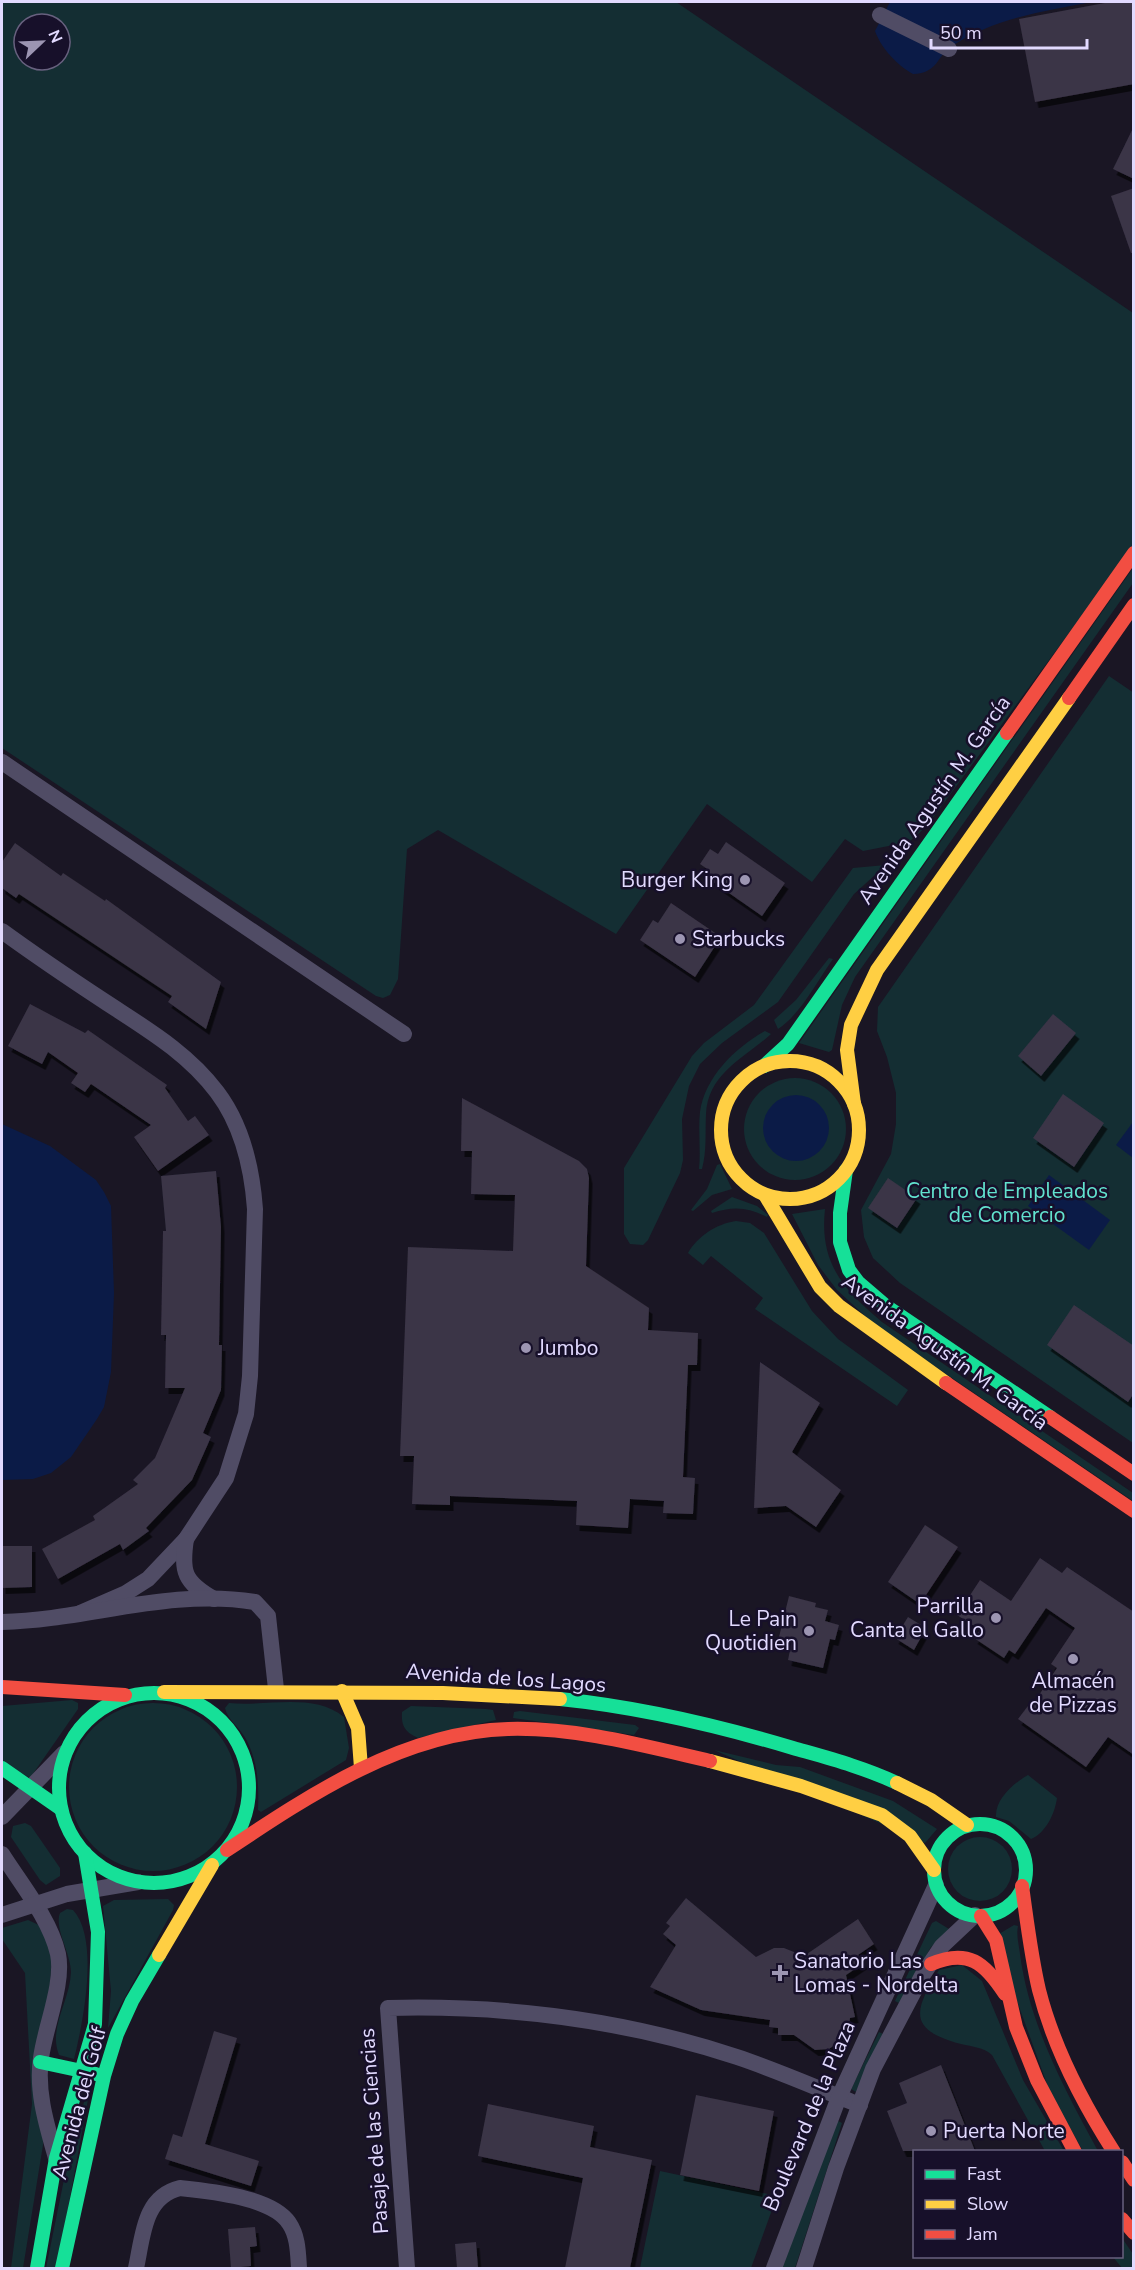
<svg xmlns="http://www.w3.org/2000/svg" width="1135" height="2270" font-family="'Nunito Sans',sans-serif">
  <defs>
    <filter id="shadow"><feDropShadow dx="3.5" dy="6" stdDeviation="0" flood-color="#0009"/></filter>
  </defs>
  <rect width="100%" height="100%" fill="#1a1624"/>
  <!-- green -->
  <g fill="#142e33" fill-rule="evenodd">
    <path d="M2 2H676L1133 313V546L927 826 909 842 863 851 845 839 812 882 707 804 616 934 438 830 407 849 398 979 390 995 383 998 376 996 2 748ZM24 24H60V60H24Z"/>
    <path d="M1133 568V583L855 977 842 1005 832 1050 829 1052 799 1043Z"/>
    <path d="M1109 676 1134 693 1133 1443 900 1283 873 1258 864 1237 861 1210 891 1154 896 1124V1093L887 1057 877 1031 878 1007Z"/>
    <path d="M886 865 854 894 778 1002 722 1043 700 1064 689 1086 682 1119 683 1160 680 1173 648 1240 643 1245 630 1244 624 1234V1168L692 1056 704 1043 754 1005 853 868Z"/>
    <path d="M829 958 833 959C817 981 801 1014 778 1029L774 1020 796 1000Z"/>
    <path d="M765 1031 771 1034C745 1058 708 1073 706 1114 705 1134 707 1150 702 1169H699C701 1150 698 1131 700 1112 705 1077 735 1048 765 1031Z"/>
    <circle cx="795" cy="1129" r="51"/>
    <path d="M720 1164 732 1189 712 1195 693 1211 691 1210 707 1189 717 1165Z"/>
    <path d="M732 1197 757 1206 768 1215 767 1217C748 1207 733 1206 712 1213L711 1211Z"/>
    <path d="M825 1209C819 1264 844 1290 882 1322L1133 1493V1501L877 1327 837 1290 818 1265 792 1214Z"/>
    <path d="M736 1221 750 1223 764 1233 812 1311 838 1339 908 1390 897 1406 755 1309 763 1298 711 1256 703 1265 688 1253C698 1236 716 1224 736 1221Z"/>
    <path d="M72 1700 78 1703V1709L30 1778 2 1762V1706Z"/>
    <path d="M229 1703C267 1707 313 1692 344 1717L349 1748 346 1760 261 1812 258 1810C259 1785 258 1762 246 1739 240 1728 227 1719 225 1708Z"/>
    <circle cx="153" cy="1787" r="84"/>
    <path d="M411 1706 486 1709 493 1710 496 1720 418 1738C405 1732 401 1726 402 1712Z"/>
    <path d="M520 1711 635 1725 639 1728 634 1735 513 1718 514 1712Z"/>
    <path d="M714 1750 776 1765 800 1767 893 1801 937 1829 925 1843Z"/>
    <path d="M1028 1775 1057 1798C1055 1813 1046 1833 1031 1839L1009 1821 996 1817C995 1799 1014 1783 1028 1775Z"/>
    <path d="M25 1823 31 1826 60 1868V1876L46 1885 40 1880 11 1837 13 1826Z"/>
    <circle cx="980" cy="1869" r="32"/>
    <path d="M168 1899 174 1905 173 1910 108 2028 111 1991 103 1906 114 1900Z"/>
    <path d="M67 1909 73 1910C100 1939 83 2023 74 2059L59 2055C48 2028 70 2001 71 1972 71 1954 54 1928 60 1913Z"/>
    <path d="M28 1920 41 1926 52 1947 43 2145 23 2268H11L32 2104 25 1973 2 1939V1928Z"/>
    <path d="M936 1921 949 1929V1931L931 1947 899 2003 895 2001 932 1923Z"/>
    <path d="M1014 1925 1018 1926C1016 1935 1019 1945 1020 1954 1029 2024 1065 2090 1098 2151H1083L1051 2095 1017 2001 999 1934Z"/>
    <path d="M962 1965 982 1981 1023 2080 1064 2151H1045L992 2055C983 2047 973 2047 961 2044 907 2030 914 2010 939 1970Z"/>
    <path d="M879 2032 883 2034 856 2092 851 2089Z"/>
    <path d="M89 2094 57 2268H46L72 2140 86 2096Z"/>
    <path d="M836 2120 842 2123 795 2268H782Z"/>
    <path d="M660 2171 777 2196 751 2268H640Z"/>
    <path d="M1122 2238 1133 2254V2268H1122L1113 2257 1122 2256Z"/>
  </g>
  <!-- water -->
  <g fill="#0b1b47">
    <path d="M890 2H1092C1043 11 993 19 952 46 936 56 939 73 913 74 897 65 881 48 875 31Z"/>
    <circle cx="796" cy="1128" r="33"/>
    <path d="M1133 1122V1158L1116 1145Z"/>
    <path d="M2 1124 50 1146 96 1180 104 1192 111 1206 114 1293 111 1372 104 1407 97 1419 71 1457 51 1473 33 1479 2 1480Z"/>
    <path d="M1049 1175 1110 1220 1089 1250 1028 1206Z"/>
  </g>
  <!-- building -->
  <g fill="#3a3446" filter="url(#shadow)">
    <path d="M1110 2H1134V84L1035 102 1019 19Z"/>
    <path d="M1134 126V179L1113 169Z"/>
    <path d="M1134 188V253H1131L1111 196Z"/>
    <path d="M726 842 785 883 762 916 706 877 710 871 700 864 710 849 718 854Z"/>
    <path d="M15 843 61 876 63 873 105 901 106 899 221 982 206 1029 168 1002 172 996 19 894 16 898 2 888V862Z"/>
    <path d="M671 903 721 937 695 977 640 940 653 920 658 923Z"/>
    <path d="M30 1004 85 1033 88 1030 167 1085 165 1088 188 1121 195 1116 209 1135 158 1171 134 1137 151 1125 91 1084 85 1092 71 1083 78 1073 48 1052 42 1064 8 1046Z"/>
    <path d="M1053 1014 1076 1033 1041 1076 1018 1056Z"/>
    <path d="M1063 1094 1104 1123 1074 1167 1033 1138Z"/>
    <path d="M462 1098 579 1161 587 1169 589 1178 586 1266 649 1308 648 1330 698 1333 697 1365H688L683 1477 695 1478 693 1514 663 1513 664 1501 630 1499 628 1528 576 1525 577 1501 450 1496V1505L412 1504 414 1456H400L408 1247 513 1251 515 1195 471 1194 472 1151H461Z"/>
    <path d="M216 1171 221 1227 219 1345H222L221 1390 203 1433 211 1437 192 1480 146 1528 149 1531 123 1550 120 1544 58 1579 42 1549 95 1520 93 1516 138 1484 133 1480 155 1458 185 1388H165L166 1335H161L163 1231H166L161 1176Z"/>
    <path d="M888 1178 917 1198 897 1228 868 1208Z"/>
    <path d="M1074 1305 1134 1346V1393L1128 1402 1047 1345Z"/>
    <path d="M760 1362 820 1403 792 1452 841 1490 816 1527 786 1506 754 1508Z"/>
    <path d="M925 1525 958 1547 920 1604 888 1582Z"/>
    <path d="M2 1546H32V1587L2 1588Z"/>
    <path d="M1040 1558 1062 1573 1067 1567 1134 1612V1755L1108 1737 1086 1767 1018 1719 1031 1702 1033 1704 1057 1668 1051 1664 1075 1628 1046 1608 1015 1654 1009 1650 1004 1658 974 1638 980 1630 957 1615 980 1580 1011 1601Z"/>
    <path d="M789 1596 816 1603 815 1607 828 1610 825 1621 839 1625 835 1640 830 1639 823 1668 788 1660 792 1640 779 1637Z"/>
    <path d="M908 1617 926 1628 914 1650 895 1638Z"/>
    <path d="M686 1898 756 1957 774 1948H784L804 1956 858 1919 874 1944 858 1955 864 1963 846 1975 855 2017 850 2018 848 2033 843 2039 829 2049 815 2050 794 2035H778V2028L769 2027 770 2020 701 2010 650 1987 676 1945 663 1934 670 1926 666 1923Z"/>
    <path d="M214 2031 237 2038 205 2144 259 2161 251 2186 165 2159 173 2134 182 2137Z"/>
    <path d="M941 2065 975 2151H903L887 2111 907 2103 899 2083Z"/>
    <path d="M696 2095 774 2111 759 2191 680 2175Z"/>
    <path d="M488 2104 594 2126 590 2147 652 2160 630 2268H565L583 2178 478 2156Z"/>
    <path d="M255 2227 257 2246 250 2247 251 2266 231 2268 228 2229Z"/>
    <path d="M476 2242 478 2268H457L455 2244Z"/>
  </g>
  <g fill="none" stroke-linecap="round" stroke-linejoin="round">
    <!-- street -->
    <g stroke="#504c65" stroke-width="16">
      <path d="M880 15 949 49"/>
      <path d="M2 762 404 1034"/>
      <path d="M2 931C35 955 69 978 104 1001 145 1028 187 1052 217 1092 242 1125 252 1168 255 1209L250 1376 246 1414 226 1478 186 1539 148 1579 126 1593 80 1613"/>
      <path d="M186 1539C181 1572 184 1582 214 1599"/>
      <path d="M2 1622C87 1620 169 1588 255 1602L268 1616 276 1689"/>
      <path d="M2 1817 64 1753"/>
      <path d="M2 1854C21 1884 50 1919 58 1954 64 1984 45 2027 41 2058 36 2092 47 2126 56 2158"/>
      <path d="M2 1915 67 1894 138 1882"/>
      <path d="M136 2268C143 2237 143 2197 180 2188 209 2191 272 2197 289 2223 298 2236 298 2253 299 2268"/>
      <path d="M407 2268 388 2008C505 2005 625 2020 737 2057 779 2071 819 2089 860 2105"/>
      <path d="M774 2268 839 2097 936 1885"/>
      <path d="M804 2268 836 2168 873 2069 922 1976 942 1946 975 1915"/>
    </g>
    <!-- fast -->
    <g stroke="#16e098" stroke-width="14">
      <path d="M764 1066 788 1044 1007 733"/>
      <path d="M846 1170 840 1213V1242L849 1270 858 1282 886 1306 1050 1417"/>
      <circle cx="154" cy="1788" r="95"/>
      <path d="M560 1699C639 1707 716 1725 793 1748 828 1758 863 1767 897 1783"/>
      <path d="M2 1768 61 1809"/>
      <circle cx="980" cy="1870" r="46"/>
      <path d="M40 2062 96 2074"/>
      <path d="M37 2268 56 2158 95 2024 98 1932 85 1853"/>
      <path d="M62 2268 104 2076 117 2034 132 2001 159 1955"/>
    </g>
    <!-- slow -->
    <g stroke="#ffcf43" stroke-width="14">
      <circle cx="790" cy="1130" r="69"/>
      <path d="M854 1104 847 1050 851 1025 877 970 1069 698"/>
      <path d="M765 1195 820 1287 839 1306 946 1383"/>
      <path d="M342 1691 358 1728 361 1768"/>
      <path d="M164 1692 443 1693 560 1699"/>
      <path d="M710 1761 801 1786 882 1815 910 1836 934 1870"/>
      <path d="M897 1783 931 1800 967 1825"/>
      <path d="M159 1955 212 1865"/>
    </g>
    <!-- jam -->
    <g stroke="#f24e42" stroke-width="14">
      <path d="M1069 698 1134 605"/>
      <path d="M1007 733 1134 553"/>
      <path d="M946 1383 1134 1511"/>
      <path d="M1050 1417 1134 1474"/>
      <path d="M2 1687 125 1695"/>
      <path d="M227 1850C311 1794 404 1732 508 1729 575 1727 645 1746 710 1761"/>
      <path d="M1022 1886C1027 1921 1031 1956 1039 1990 1054 2049 1082 2102 1114 2152"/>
      <path d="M981 1916 996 1940 1016 2027 1037 2080 1075 2152"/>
      <path d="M931 1964C968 1948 985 1963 1005 1994"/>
      <path d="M1122 2162 1134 2180"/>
      <path d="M1122 2219 1134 2233"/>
    </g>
  </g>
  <!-- markers -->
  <g fill="#9c95b2" stroke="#17102a" stroke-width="2">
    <circle cx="745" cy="880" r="6"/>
    <circle cx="680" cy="939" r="6"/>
    <circle cx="526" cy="1348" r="6"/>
    <circle cx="996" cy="1618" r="6"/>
    <circle cx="809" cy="1631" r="6"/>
    <circle cx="1073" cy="1659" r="6"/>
    <path d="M777 1964h6v6h6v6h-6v6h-6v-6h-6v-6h6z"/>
    <circle cx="931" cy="2131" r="6"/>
  </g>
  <g text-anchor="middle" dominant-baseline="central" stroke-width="5" stroke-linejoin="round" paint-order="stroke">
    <!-- street labels -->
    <g font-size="21" fill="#e2daff" stroke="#17102a">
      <text transform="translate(934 800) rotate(-55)">Avenida Agustín M. García</text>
      <text transform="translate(945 1352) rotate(36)">Avenida Agustín M. García</text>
      <text transform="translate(506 1678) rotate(4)">Avenida de los Lagos</text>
      <text transform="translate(79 2103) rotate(-75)">Avenida del Golf</text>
      <text transform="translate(809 2116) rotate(-67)">Boulevard de la Plaza</text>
      <text transform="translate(374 2131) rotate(-94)">Pasaje de las Ciencias</text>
    </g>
    <!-- poi labels -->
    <g font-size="21" fill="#e2daff" stroke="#17102a" text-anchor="start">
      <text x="733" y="880" text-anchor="end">Burger King</text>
      <text x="692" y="939">Starbucks</text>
      <text x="538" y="1348">Jumbo</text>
      <text x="984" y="1606" text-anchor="end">Parrilla<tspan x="984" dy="24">Canta el Gallo</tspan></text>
      <text x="797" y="1619" text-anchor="end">Le Pain<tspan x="797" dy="24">Quotidien</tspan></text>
      <text x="1073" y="1681" text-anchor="middle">Almacén<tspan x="1073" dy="24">de Pizzas</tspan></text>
      <text x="794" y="1961">Sanatorio Las<tspan x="794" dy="24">Lomas - Nordelta</tspan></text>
      <text x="943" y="2131">Puerta Norte</text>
    </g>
    <!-- park labels -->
    <g font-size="21" fill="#62e2cf" stroke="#17102a">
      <text x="1007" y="1191">Centro de Empleados<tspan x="1007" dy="24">de Comercio</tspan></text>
    </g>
  </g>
  <!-- border -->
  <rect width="1135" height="2270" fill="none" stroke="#e2daff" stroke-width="6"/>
  <!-- legend -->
  <rect x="913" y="2150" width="210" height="108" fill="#17102a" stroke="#68617f" stroke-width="1.5"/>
  <rect x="925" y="2170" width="30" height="9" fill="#16e098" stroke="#68617f" stroke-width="1.5"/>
  <text x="967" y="2180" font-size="18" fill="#e2daff">Fast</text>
  <rect x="925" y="2200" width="30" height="9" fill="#ffcf43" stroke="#68617f" stroke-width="1.5"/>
  <text x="967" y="2210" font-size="18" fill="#e2daff">Slow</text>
  <rect x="925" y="2230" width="30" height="9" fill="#f24e42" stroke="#68617f" stroke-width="1.5"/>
  <text x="967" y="2240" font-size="18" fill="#e2daff">Jam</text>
  <!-- north arrow -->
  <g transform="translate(42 42) rotate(67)"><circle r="28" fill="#17102a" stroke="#68617f" stroke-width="1.5"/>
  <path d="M0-4.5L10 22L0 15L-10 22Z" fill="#9c95b2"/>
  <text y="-9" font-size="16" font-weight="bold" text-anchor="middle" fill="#e2daff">N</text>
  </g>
  <!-- scale -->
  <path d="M931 39v9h156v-9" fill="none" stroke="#e2daff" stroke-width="3"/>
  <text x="940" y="39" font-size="18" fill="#e2daff" stroke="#17102a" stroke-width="4.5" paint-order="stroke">50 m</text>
</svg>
